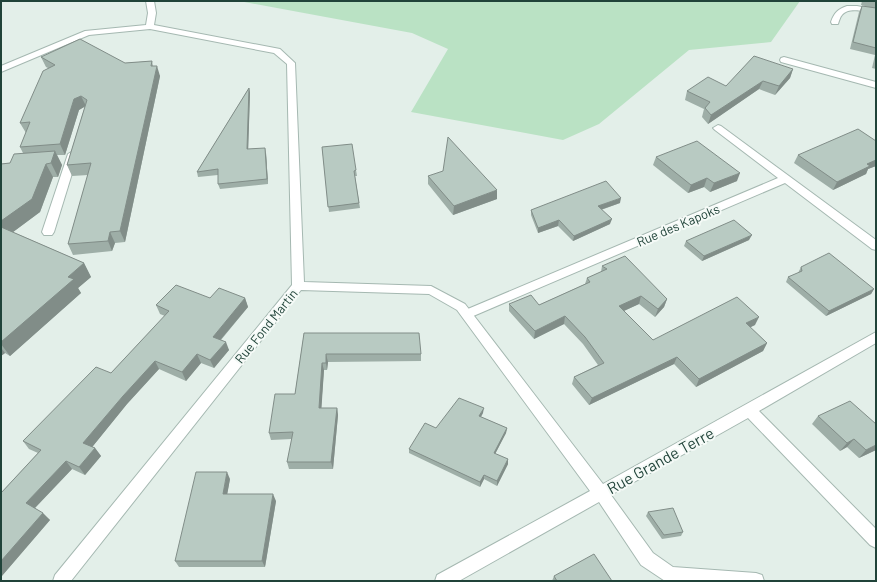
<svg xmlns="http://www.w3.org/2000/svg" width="877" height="582" font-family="Barlow,sans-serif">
  <rect width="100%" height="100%" fill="#e3efe9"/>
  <!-- green -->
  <path fill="#bae2c4" d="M239 1H800L771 42 689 50 599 124 563 140 411 112 448 49 412 33Z"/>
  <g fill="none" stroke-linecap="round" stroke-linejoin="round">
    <defs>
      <g id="lane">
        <path d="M847 6H857L876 10V14C867 12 849 6 842 15 840 17 839 21 838 24H832L831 22C834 13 838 9 847 6Z"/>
        <path d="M718 125 721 126 876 240V250L872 249 785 183 471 317 467 319 463 317 461 314 463 311 778 178 715 130 713 128Z"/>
      </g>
      <g id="street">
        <path d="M146 1H154L156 13 154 25 280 49 295 63 304 282 431 286 465 304 603 484 876 332V343L759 411 876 529V548L870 545 748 418 611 495 653 553 673 567 756 573 762 575 764 581H665L641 565 599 502 459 581H435L437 575 590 491 457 310 429 294 301 290 71 581H53L55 575 292 285 287 64 274 53 150 29 89 35 1 72V66L85 31 146 25 148 13Z"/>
        <path d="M784 57 876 82V88L781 62 780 60 781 58Z"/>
        <path d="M73 151 78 154 54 232 52 235H44L42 232 68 154Z"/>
      </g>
    </defs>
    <!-- lane casing -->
    <use href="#lane" stroke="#a5b8b1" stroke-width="2"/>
    <!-- street casing -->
    <use href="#street" stroke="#a5b8b1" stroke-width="2"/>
    <!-- lane -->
    <use href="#lane" fill="#fff" fill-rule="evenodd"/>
    <!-- street -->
    <use href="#street" fill="#fff" fill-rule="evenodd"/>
  </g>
  <!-- wall -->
  <g fill="#9eaea7">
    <path d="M862 1H876V69L872 68 875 55 850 49 859 12 862 6H865L861 5Z"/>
    <path d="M41 57 125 63 152 61 153 66 160 76 125 242 115 243 112 251 73 255 68 244 88 175 72 176 67 165 85 106 79 110 65 155H57L62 165 58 177H53L40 212 13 232 84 263 91 277 78 288 81 293 10 356 5 353 1 356V164L10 163 23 153 20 147 26 133 20 123 48 68 46 67Z"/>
    <path d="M793 69 790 78 775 95 759 89 708 124 702 117 704 109 685 100 687 91 726 86Z"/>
    <path d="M249 88 250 93 248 149 266 153 268 184 220 189 218 184V175L198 177 197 172Z"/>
    <path d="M876 141V166L868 169 866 174 833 190 794 163 798 155Z"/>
    <path d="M322 147 356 170 357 176H355L360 208 329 212Z"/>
    <path d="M656 157 737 181 710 192 704 187 688 193 653 165Z"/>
    <path d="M428 176 497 199 453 215 428 184Z"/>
    <path d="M620 203 601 210 610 224 573 241 558 226 538 233 531 215V210Z"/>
    <path d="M749 240 702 261 684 246 686 241Z"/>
    <path d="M602 266 667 299 664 307 655 317 639 304 624 311 653 340 755 325 750 327 767 343 763 351 696 387 674 364 589 405 572 384 574 377 598 365 583 344 564 324 534 339 509 311V304L539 305 585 284 587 278 601 272Z"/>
    <path d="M801 267 874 289 871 294 826 316 786 282 788 277 798 273Z"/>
    <path d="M210 298H245L248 307 221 340 229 350 214 368 201 363 186 381 159 369 127 404 92 447 95 448 101 456 85 475 72 469 35 508 50 520 1 577V493L38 453 29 449 23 441 111 373 165 316 160 314 156 305Z"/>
    <path d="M304 333 421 354V361L328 362 327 370H324L321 408H337L338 415 333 469H289L287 462 292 439 271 440 269 433 295 394Z"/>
    <path d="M483 413 481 417 507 428 506 433 495 454 508 459V464L497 486 484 479 480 487 409 453V449Z"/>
    <path d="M818 416 876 424V450L859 458 847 447 840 451 812 424Z"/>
    <path d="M230 479 227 494 276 501 265 567H179L175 561Z"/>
    <path d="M648 512 683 532 681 536 662 539 646 516Z"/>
    <path d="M554 576 612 581H552Z"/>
  </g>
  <!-- shaded-wall -->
  <g fill="#818d88">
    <path d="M157 66 160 76 125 242 120 231Z"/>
    <path d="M793 69 790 78 775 95 779 86Z"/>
    <path d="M763 81 759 89 708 124 711 115Z"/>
    <path d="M249 88 250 93 248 155 247 149Z"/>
    <path d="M81 96 86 106 79 110 65 155 60 144 74 99Z"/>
    <path d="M265 148 266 153 268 184 267 179Z"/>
    <path d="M55 151 62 165 58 177 51 163Z"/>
    <path d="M876 160V166L868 169 866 174 833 190 837 182 867 164Z"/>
    <path d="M46 164 53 177 40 212 5 238 1 232V221Z"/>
    <path d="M740 173 737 181 710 192 714 183Z"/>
    <path d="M707 178 704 187 688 193 691 185Z"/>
    <path d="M497 190V199L453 215 454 206Z"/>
    <path d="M621 198 620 203 597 211 598 206Z"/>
    <path d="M612 219 610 224 573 241 574 236Z"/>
    <path d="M559 220 558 226 538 233V228Z"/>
    <path d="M110 232 115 243 112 251 108 241Z"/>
    <path d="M752 235 749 240 702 261 704 256Z"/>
    <path d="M84 263 91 277 78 288 81 293 10 356 1 344V342L68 277Z"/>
    <path d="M874 289 871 294 826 316 829 311Z"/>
    <path d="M641 296 639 304 617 314 619 306Z"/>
    <path d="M245 298 248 307 216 345 213 337Z"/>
    <path d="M667 299 664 307 655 317 658 309Z"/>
    <path d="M565 316 564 324 534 339 535 331Z"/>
    <path d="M759 317 755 325 743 331 746 323Z"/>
    <path d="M226 342 229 350 214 368 210 360Z"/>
    <path d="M767 343 763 351 696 387 699 379Z"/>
    <path d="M1 348 5 353 1 356Z"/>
    <path d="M197 354 201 363 186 381 182 372Z"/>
    <path d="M326 354 328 362 327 370 326 363Z"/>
    <path d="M677 357 674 364 589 405 592 398Z"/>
    <path d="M155 361 159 369 127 404 89 451 83 443 123 396Z"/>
    <path d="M322 363 324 370 321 415 319 408Z"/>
    <path d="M337 408 338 415 333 469 331 462Z"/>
    <path d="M484 408 483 413 478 421 479 416Z"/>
    <path d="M507 428 506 433 493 458 494 453Z"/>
    <path d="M854 439 847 447 840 451 847 443Z"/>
    <path d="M876 445V450L859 458 866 450Z"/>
    <path d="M95 448 101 456 85 475 79 467Z"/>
    <path d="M508 459V464L497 486V481Z"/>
    <path d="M66 461 72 469 32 511 26 503Z"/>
    <path d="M227 472 230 479 226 501 223 494Z"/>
    <path d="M484 475V479L480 487V482Z"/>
    <path d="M273 494 276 501 265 567 262 561Z"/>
    <path d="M43 513 50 520 1 577V561Z"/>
  </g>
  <!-- building -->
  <g fill="#b8cac2" stroke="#818d88">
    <path d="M862 6 876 8V48L853 42Z"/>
    <path d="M80 39 125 63 152 61 151 66H157L120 231 110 232 108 241 68 244 91 163 67 165 87 100 81 96 74 99 60 144 20 147 30 122 20 123 43 71 55 65 41 57Z"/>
    <path d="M754 56 793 69 779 86 763 81 711 115 705 108 710 102 687 91 708 77 726 86Z"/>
    <path d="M249 88 247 149 265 148 267 179 218 184V169L197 172Z"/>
    <path d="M858 129 876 141V160L867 164 870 166 837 182 798 155Z"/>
    <path d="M448 137 497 190 454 206 428 176 443 171Z"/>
    <path d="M697 141 740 173 714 183 707 178 691 185 656 157Z"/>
    <path d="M352 144 356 170 354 171 359 203 328 207 322 147Z"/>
    <path d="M55 151 51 163 46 164 32 199 1 221V164L10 163 14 154Z"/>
    <path d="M606 181 621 198 598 206 612 219 574 236 559 220 538 228 531 210Z"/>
    <path d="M734 220 752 235 704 256 686 241Z"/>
    <path d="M1 227 84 263 68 277 74 279 1 342Z"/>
    <path d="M829 253 874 289 829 311 788 277 802 271 801 267Z"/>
    <path d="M625 256 667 299 658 309 641 296 619 306 653 340 737 297 759 317 746 323 767 343 699 379 677 357 592 398 574 377 604 363 585 337 565 316 535 331 509 304 531 295 539 305 590 282 587 278 607 269 602 266Z"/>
    <path d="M176 285 210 298 219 288 245 298 213 337 226 342 210 360 197 354 182 372 155 361 123 396 83 443 95 448 79 467 66 461 26 503 43 513 1 561V493L41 450 23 441 96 367 111 373 169 311 156 305Z"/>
    <path d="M304 333H419L421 354H326V363H322L319 408H337L331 462H287L293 432 269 433 275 394H295Z"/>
    <path d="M459 398 484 408 479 416 507 428 494 453 508 459 497 481 484 475 480 482 409 449 425 423 436 428Z"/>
    <path d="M850 401 876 424V445L866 450 854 439 847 443 818 416Z"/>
    <path d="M196 472H227L223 494H273L262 561H175Z"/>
    <path d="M673 508 683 532 664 535 648 512Z"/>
    <path d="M594 554 612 581H557L554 576Z"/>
  </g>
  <g text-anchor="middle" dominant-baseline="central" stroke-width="4" stroke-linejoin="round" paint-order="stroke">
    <!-- street labels -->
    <g font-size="13" fill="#204339" stroke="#f5faf7">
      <text transform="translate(678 225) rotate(-23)">Rue des Kapoks</text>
      <text transform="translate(266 326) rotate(-51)">Rue Fond Martin</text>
    </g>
    <!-- near-street labels -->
    <g font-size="16" fill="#204339" stroke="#f5faf7">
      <text transform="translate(660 460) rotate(-29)">Rue Grande Terre</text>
    </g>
  </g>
  <!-- border -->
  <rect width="877" height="582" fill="none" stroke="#204339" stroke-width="4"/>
</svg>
